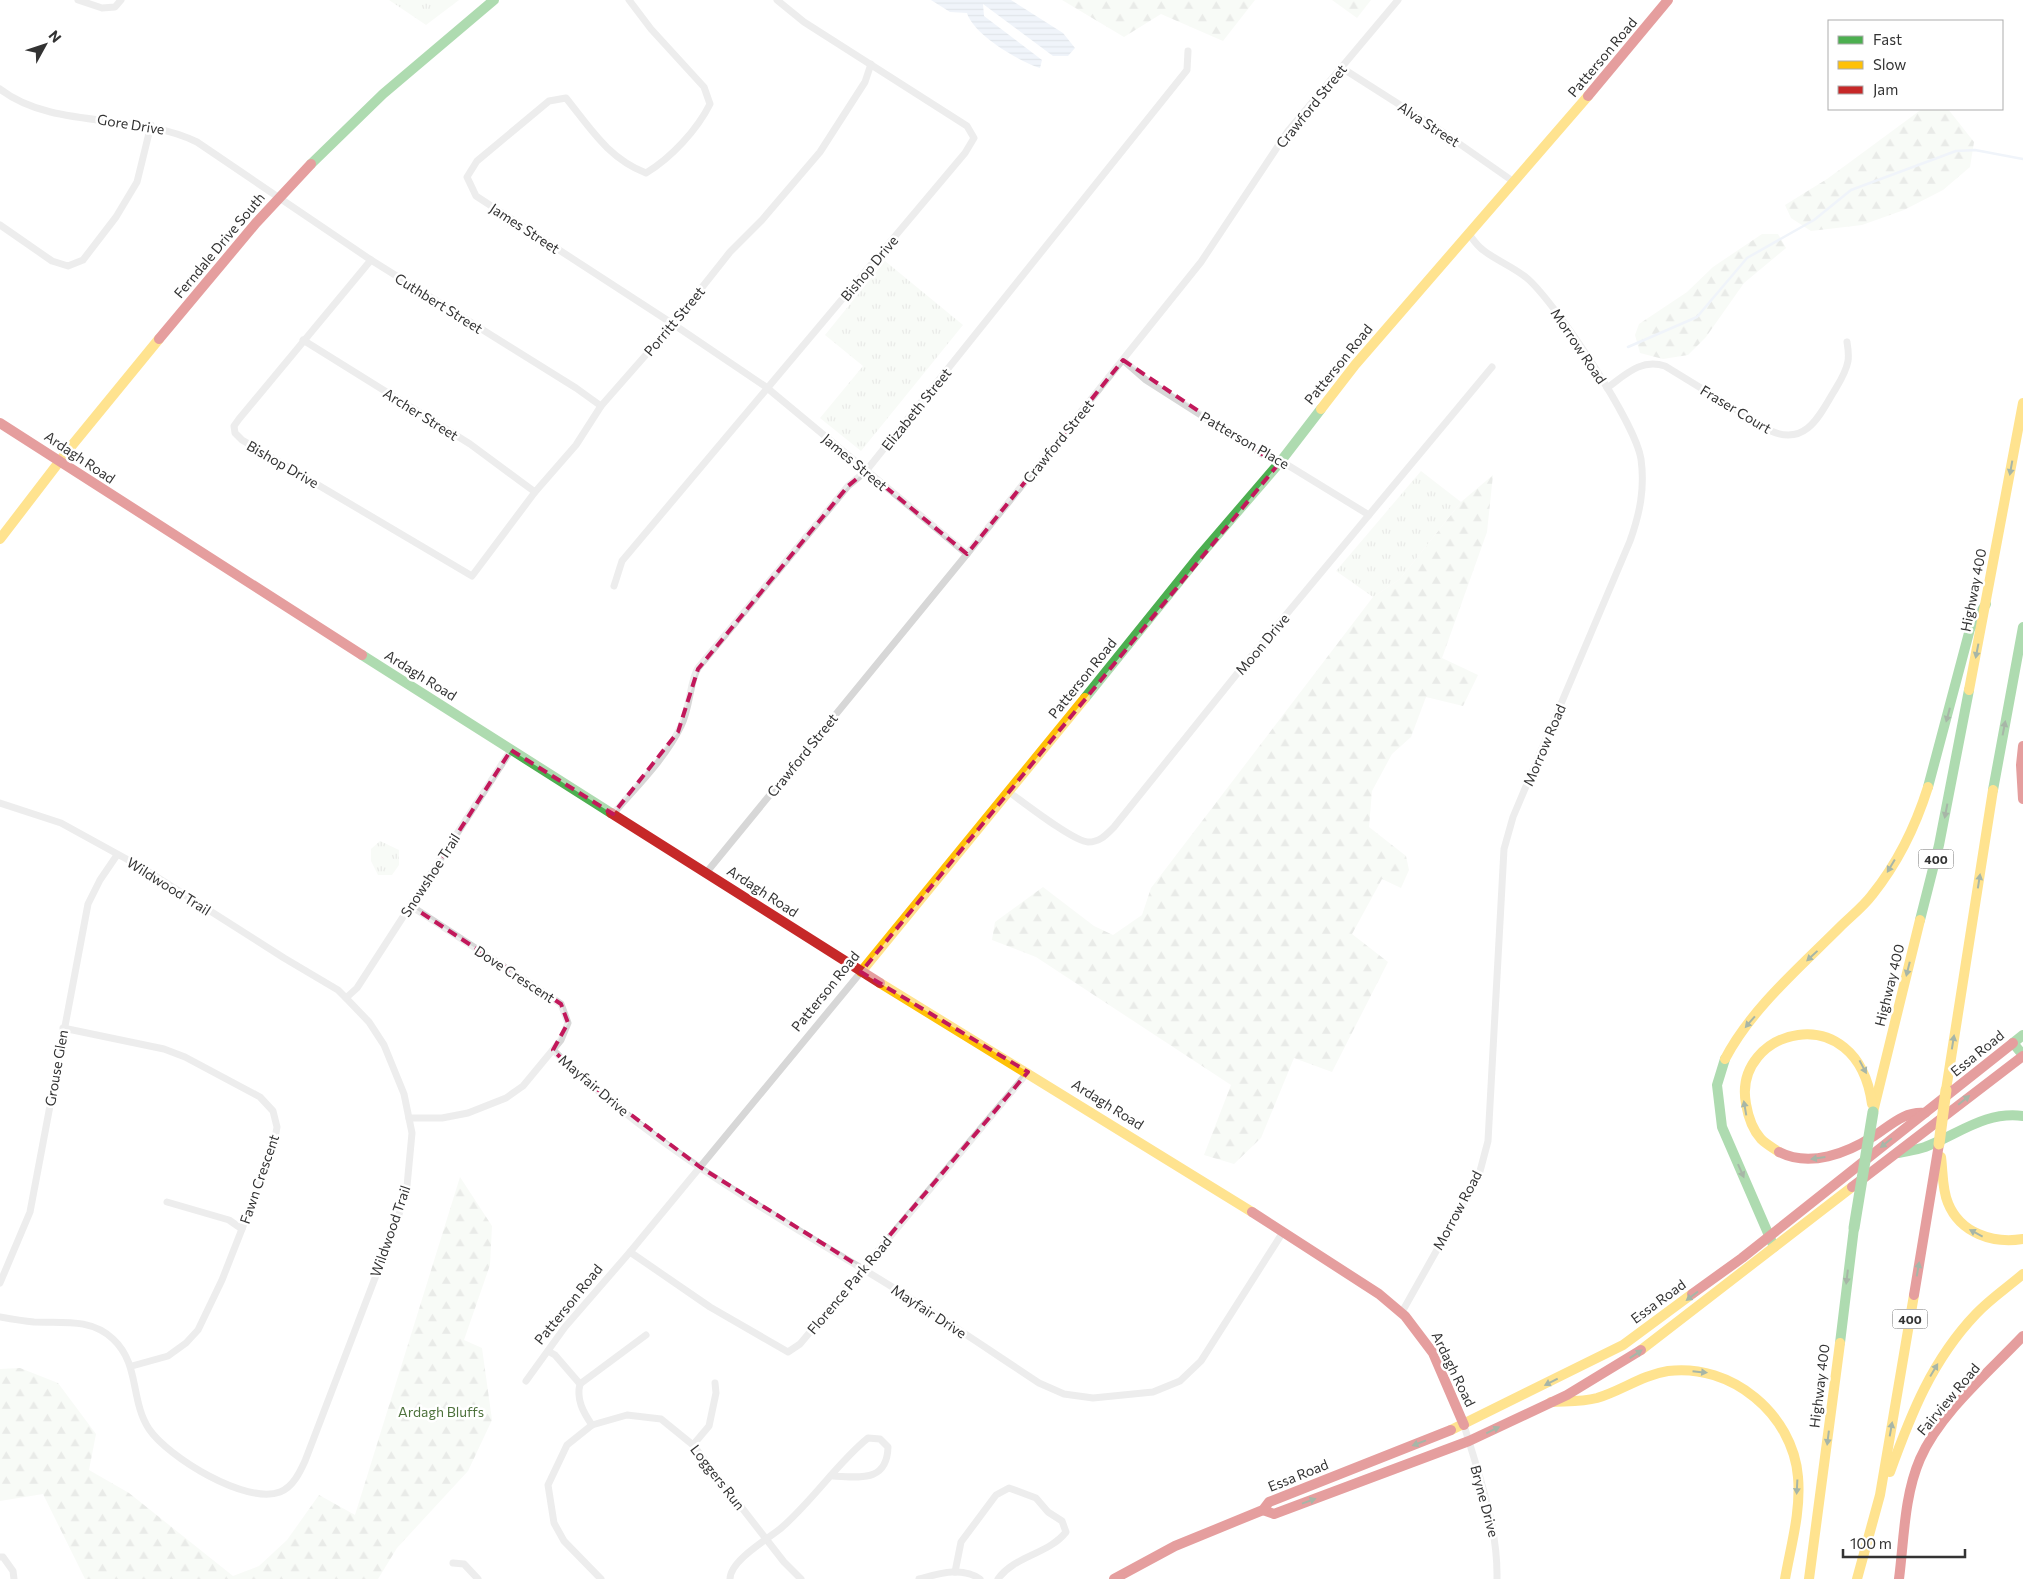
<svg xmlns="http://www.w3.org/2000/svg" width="2023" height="1579" font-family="Commissioner,sans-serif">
  <defs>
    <pattern id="forest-firs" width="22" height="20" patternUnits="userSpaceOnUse" patternTransform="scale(1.25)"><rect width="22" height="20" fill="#f0f5ed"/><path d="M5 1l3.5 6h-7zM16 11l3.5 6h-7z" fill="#ced2cc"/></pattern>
    <pattern id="park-tufts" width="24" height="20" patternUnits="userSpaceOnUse" patternTransform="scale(1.25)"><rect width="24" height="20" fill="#f0f5ed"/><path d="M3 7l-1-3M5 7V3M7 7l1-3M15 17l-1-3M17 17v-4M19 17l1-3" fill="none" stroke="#ced2cc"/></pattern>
    <pattern id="water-rules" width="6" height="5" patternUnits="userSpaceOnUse" patternTransform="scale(1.25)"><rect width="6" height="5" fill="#dde7f4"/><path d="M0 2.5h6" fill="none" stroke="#bec7d2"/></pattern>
  </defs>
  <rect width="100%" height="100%" fill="#fff"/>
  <!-- forest -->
  <g fill="url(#forest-firs)">
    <path d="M1062 0H1255L1223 41 1161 14 1124 37Z"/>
    <path d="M1332 0H1371L1357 18Z"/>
    <path d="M1922 109H1948L1974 142 1970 167 1943 190 1904 210 1862 225 1811 231 1791 218 1785 205 1827 179Z"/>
    <path d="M1762 234H1778L1786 248 1744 283 1706 337 1688 355 1663 359 1640 353 1635 335 1639 324 1687 292 1713 267Z"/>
    <path d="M1493 475 1487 532 1442 658 1478 675 1463 706 1426 697 1411 737 1392 754 1372 791 1369 827 1406 856 1409 870 1401 888 1382 879 1352 934 1388 962 1332 1072 1294 1058 1261 1138 1234 1164 1204 1155 1231 1085 1036 957 992 940 995 922 1043 887 1094 926 1113 935 1142 915 1151 888 1373 597 1400 579 1461 502Z"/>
    <path d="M460 1177 492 1226 490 1265 464 1340 482 1348 492 1420 468 1471 397 1548 378 1579H85L43 1494 0 1501V1369L20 1368 58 1383 96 1434 89 1470 129 1493 233 1576 259 1566 287 1540 319 1495 355 1515Z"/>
  </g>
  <!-- park -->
  <g fill="url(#park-tufts)">
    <path d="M389 0H459L426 25Z"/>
    <path d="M885 261 963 325 861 451 820 418 863 366 825 335Z"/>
    <path d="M1421 471 1461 502 1400 579 1373 597 1336 571Z"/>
    <path d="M380 841 399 850V865L392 875H378L371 861V849Z"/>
  </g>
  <!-- water -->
  <path fill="url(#water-rules)" d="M931 0H1011L1063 33 1075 48 1068 56H1053L983 4 984 16 1042 60 1040 68C1018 61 973 34 967 13L950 12Z"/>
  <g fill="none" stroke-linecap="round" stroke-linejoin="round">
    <!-- stream -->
    <path stroke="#dde7f4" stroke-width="2.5" d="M1628 347 1697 317 1747 258 1814 220 1851 190 1956 151 1975 150 2023 159"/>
    <!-- street -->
    <g stroke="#d7d7d7" stroke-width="7">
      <path d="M78 0 102 8 115 7 121 0"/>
      <path d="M629 0 651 29 704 87 710 104C697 130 671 158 646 173 608 158 591 129 566 98L549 101 477 161 467 177 476 196 673 324 766 387 967 554"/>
      <path d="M1342 68 1444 133 1514 182"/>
      <path d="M0 89C53 130 136 112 197 142L371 260 576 388 601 406"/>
      <path d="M0 225 52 261 68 266 83 260 116 217 137 182 151 125"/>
      <path d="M371 260 239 419 234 426 235 433 242 440 472 576 535 492 576 445 601 406 673 324 730 252 762 220 820 152 865 82 871 64"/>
      <path d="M303 340 470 444 535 492"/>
      <path d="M1123 360 1146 380 1262 454 1281 461 1369 515"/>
      <path d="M1607 388C1625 375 1641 358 1665 366L1771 431C1805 446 1819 417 1833 393 1839 383 1846 373 1848 361 1849 355 1848 348 1847 342"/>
      <path d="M614 586 622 561 965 153 974 138 967 126 804 22 777 0"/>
      <path d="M1009 792C1023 802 1074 842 1088 842 1100 842 1106 835 1114 827L1240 670 1492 367"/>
      <path d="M0 803 61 823 141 867 284 958 338 990 346 998 369 1022 384 1045 404 1094 412 1133 407 1186 398 1218 305 1461C300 1472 293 1487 280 1492 246 1505 168 1457 149 1429 130 1400 140 1364 113 1339 91 1318 62 1323 34 1322 23 1321 11 1319 0 1317"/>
      <path d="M613 814C636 787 665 759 681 726 690 709 690 680 698 668L848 486 866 471 1187 70 1188 51"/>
      <path d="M706 873 967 554 1201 262 1288 131 1398 0"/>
      <path d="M346 998 357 988 511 750"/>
      <path d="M63 1028 164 1049 185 1057 260 1097 273 1111 277 1127 274 1144 242 1229 222 1280 198 1330 186 1343 168 1356 132 1366"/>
      <path d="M553 1050C643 1138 754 1204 861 1268 922 1304 980 1344 1039 1383L1064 1394 1093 1398 1153 1392 1180 1381 1201 1361 1283 1232"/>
      <path d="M409 1118H442L468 1113 506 1098 523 1086 561 1040 568 1023 561 1004 411 906"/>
      <path d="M167 1202 229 1220 242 1229"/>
      <path d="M630 1252 710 1307 788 1352 800 1344 1028 1072"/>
      <path d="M0 1283 30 1212 88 904 100 880 117 855"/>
      <path d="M1402 1312 1479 1175 1488 1141 1504 849 1513 817 1630 541C1640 513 1645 488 1641 459 1635 422 1556 304 1528 279 1514 267 1497 261 1483 250 1477 246 1472 238 1468 233"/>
      <path d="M548 1351 555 1355 580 1384"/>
      <path d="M526 1381 565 1327 630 1252 861 972"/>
      <path d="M580 1384 646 1335"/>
      <path d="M580 1384C576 1399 583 1412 592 1425"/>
      <path d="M1464 1425C1479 1476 1498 1526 1497 1579"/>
      <path d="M693 1445 709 1426 716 1393 715 1383"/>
      <path d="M0 1557H3L13 1571 14 1579"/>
      <path d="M453 1563 464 1564 478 1579"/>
      <path d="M955 1572 961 1542 996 1495 1009 1488 1036 1498 1048 1512 1062 1521 1066 1532C1049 1554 1014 1556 998 1579"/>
      <path d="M601 1579 564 1541 554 1523 548 1485 567 1445 592 1425 627 1415 661 1419 693 1445 784 1562 801 1579"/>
      <path d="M730 1579C730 1561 766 1540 780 1529 812 1502 837 1463 868 1438L880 1439 888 1447C887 1483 859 1477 833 1476"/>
      <path d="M919 1579C938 1574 962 1566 980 1579"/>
    </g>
    <!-- fast -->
    <g stroke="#4caf50" stroke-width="10">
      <path d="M311 164 383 94 494 0"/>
      <path d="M362 655 611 813"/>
      <path d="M1085 698 1201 554 1281 461 1321 409"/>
      <path d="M1928 787 1970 629 1986 604"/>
      <path d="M1993 790 2023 627"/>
      <path d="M1920 920 1939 845 1969 690"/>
      <path d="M2013 1043 2023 1035"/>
      <path d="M2013 1043 2023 1055"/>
      <path d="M1725 1059 1717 1085 1722 1127 1774 1247"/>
      <path d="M1898 1153C1907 1151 1916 1150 1925 1147 1959 1134 1985 1111 2023 1116"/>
      <path d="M1840 1343 1854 1228"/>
    </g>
    <!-- slow -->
    <g stroke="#ffc107" stroke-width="10">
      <path d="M1321 409 1355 365 1588 96"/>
      <path d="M0 539 69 449 159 339"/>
      <path d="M1969 690 2023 403"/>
      <path d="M861 972 1085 698"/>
      <path d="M880 983 1252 1212"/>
      <path d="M1725 1059C1751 1009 1799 968 1840 927 1850 917 1863 907 1872 895 1897 864 1916 825 1928 787"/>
      <path d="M1946 1090 1993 790"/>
      <path d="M1873 1112 1920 920"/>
      <path d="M1779 1152C1773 1148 1766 1144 1761 1139 1752 1129 1748 1116 1746 1104 1732 1029 1857 995 1872 1104"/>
      <path d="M1941 1157C1943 1172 1942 1189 1948 1203 1960 1233 1993 1244 2023 1239"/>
      <path d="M1641 1350 1852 1187"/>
      <path d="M1551 1402C1566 1401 1582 1402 1597 1398 1621 1391 1642 1375 1668 1371 1731 1363 1793 1414 1798 1477 1801 1512 1791 1545 1785 1579"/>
      <path d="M1451 1430 1623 1345 1692 1294"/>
      <path d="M1890 1472C1911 1414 1932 1360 1976 1314 1990 1299 2008 1287 2023 1274"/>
      <path d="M1809 1579 1840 1343"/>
      <path d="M1857 1579 1880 1495 1914 1295"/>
    </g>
    <!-- jam -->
    <g stroke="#c62828" stroke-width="10">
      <path d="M1588 96 1668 0"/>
      <path d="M159 339 256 223 311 164"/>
      <path d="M0 423 362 655"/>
      <path d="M2023 746 2021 765 2023 799"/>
      <path d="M611 813 880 983"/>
      <path d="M1779 1152C1810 1168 1847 1153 1874 1136 1891 1125 1904 1111 1925 1113"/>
      <path d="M1852 1187 2023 1056"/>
      <path d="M1252 1212 1379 1294 1405 1316 1433 1353 1464 1425"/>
      <path d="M1692 1294 1742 1258 2013 1043"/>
      <path d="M1914 1295 1939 1144"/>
      <path d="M1263 1510 1274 1514 1469 1441 1567 1395 1641 1350"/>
      <path d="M1114 1579 1175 1546 1263 1510 1269 1502 1451 1430"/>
      <path d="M1899 1579C1904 1540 1904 1496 1920 1459 1940 1413 1989 1372 2023 1336"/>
    </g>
    <!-- fast-bridge -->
    <path stroke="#4caf50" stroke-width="11" d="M1854 1228 1873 1112"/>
    <!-- slow-bridge -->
    <path stroke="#ffc107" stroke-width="11" d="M1939 1144 1946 1090"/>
  </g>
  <!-- one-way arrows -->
  <defs><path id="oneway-solid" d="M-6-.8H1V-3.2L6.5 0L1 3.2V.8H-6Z" transform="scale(1.25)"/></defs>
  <g fill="#3c5e3d">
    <use href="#oneway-solid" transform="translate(2011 468) rotate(100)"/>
    <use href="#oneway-solid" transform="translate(1977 651) rotate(101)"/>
    <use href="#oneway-solid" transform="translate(1948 715) rotate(105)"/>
    <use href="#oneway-solid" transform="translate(2004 728) rotate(-79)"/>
    <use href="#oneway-solid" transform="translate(1946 811) rotate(101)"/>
    <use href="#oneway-solid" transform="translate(1891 866) rotate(121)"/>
    <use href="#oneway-solid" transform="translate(1979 881) rotate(-81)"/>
    <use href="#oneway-solid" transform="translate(1812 956) rotate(137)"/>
    <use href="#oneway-solid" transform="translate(1908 969) rotate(104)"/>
    <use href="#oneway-solid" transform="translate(1750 1022) rotate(131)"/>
    <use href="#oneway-solid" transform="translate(1953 1042) rotate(-81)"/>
    <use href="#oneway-solid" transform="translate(1863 1067) rotate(62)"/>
    <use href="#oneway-solid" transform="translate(1964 1100) rotate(-39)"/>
    <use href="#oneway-solid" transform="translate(1745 1108) rotate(-100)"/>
    <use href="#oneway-solid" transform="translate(1886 1143) rotate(141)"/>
    <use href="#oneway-solid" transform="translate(1818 1158) rotate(172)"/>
    <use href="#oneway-solid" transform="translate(1741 1171) rotate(66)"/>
    <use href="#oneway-solid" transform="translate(1976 1233) rotate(-152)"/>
    <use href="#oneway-solid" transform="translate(1918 1269) rotate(-80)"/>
    <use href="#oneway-solid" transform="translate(1847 1277) rotate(97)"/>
    <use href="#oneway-solid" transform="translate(1692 1296) rotate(143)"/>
    <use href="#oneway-solid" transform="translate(1636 1354) rotate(-33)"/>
    <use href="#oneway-solid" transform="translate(1934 1370) rotate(-59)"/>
    <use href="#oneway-solid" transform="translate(1700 1372) rotate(6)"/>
    <use href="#oneway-solid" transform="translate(1551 1382) rotate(153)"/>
    <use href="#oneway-solid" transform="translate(1891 1429) rotate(-80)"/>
    <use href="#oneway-solid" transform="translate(1493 1430) rotate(-26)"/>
    <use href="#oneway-solid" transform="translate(1828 1438) rotate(97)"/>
    <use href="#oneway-solid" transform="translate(1419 1443) rotate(159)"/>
    <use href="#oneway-solid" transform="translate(1797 1487) rotate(93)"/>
    <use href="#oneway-solid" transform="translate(1309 1501) rotate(-20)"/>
  </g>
  <!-- marked area -->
  <path d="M0 0H2023V1579H0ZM1123 360 1262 454 1281 461 861 972 1028 1072 862 1268 700 1167 576 1073 553 1050 568 1023 561 1004 411 906 511 750 613 814 678 732 698 669 848 486 866 471 967 554Z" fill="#fff" fill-opacity=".55" fill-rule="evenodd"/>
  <path fill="none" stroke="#c2185b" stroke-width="4" stroke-dasharray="10 6" stroke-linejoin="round" d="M1123 360 1262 454 1281 461 861 972 1028 1072 862 1268 700 1167 576 1073 553 1050 568 1023 561 1004 411 906 511 750 613 814 678 732 698 669 848 486 866 471 967 554Z"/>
  <g text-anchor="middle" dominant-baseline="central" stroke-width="5" stroke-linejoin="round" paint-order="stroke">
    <!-- shield labels -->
    <g fill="#fff" stroke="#707070" stroke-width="1">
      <rect x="1918.5" y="849.5" width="35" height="19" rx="4"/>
      <rect x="1892.5" y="1309.5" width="35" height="19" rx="4"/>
    </g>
    <g font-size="12" font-weight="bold" fill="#333">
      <text x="1936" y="859">400</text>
      <text x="1910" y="1319">400</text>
    </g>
    <!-- street labels -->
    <g font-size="14" fill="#333" stroke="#fff">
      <text transform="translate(1602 57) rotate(-50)">Patterson Road</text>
      <text transform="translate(1311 106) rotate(-51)">Crawford Street</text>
      <text transform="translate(131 124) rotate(9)">Gore Drive</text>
      <text transform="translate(1429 124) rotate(33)">Alva Street</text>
      <text transform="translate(525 228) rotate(33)">James Street</text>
      <text transform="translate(219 245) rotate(-50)">Ferndale Drive South</text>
      <text transform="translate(869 268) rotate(-50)">Bishop Drive</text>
      <text transform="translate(439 303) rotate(32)">Cuthbert Street</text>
      <text transform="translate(674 321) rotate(-50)">Porritt Street</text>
      <text transform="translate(1579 346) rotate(56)">Morrow Road</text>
      <text transform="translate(1338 364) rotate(-51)">Patterson Road</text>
      <text transform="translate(916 409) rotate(-51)">Elizabeth Street</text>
      <text transform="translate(1736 409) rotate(31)">Fraser Court</text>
      <text transform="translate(421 414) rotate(32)">Archer Street</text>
      <text transform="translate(1245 440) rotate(30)">Patterson Place</text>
      <text transform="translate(1058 441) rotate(-51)">Crawford Street</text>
      <text transform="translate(80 457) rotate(34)">Ardagh Road</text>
      <text transform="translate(855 462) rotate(40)">James Street</text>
      <text transform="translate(283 464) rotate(30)">Bishop Drive</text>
      <text transform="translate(1973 590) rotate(-79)">Highway 400</text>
      <text transform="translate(1262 644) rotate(-50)">Moon Drive</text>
      <text transform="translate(421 675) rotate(32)">Ardagh Road</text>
      <text transform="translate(1082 678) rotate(-51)">Patterson Road</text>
      <text transform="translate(1544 745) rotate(-67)">Morrow Road</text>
      <text transform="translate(802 755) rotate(-51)">Crawford Street</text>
      <text transform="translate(430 875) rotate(-57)">Snowshoe Trail</text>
      <text transform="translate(169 886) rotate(32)">Wildwood Trail</text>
      <text transform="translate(763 891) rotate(33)">Ardagh Road</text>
      <text transform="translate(515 974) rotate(33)">Dove Crescent</text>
      <text transform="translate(1889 985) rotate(-76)">Highway 400</text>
      <text transform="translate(825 991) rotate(-51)">Patterson Road</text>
      <text transform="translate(1977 1053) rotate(-39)">Essa Road</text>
      <text transform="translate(56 1068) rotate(-80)">Grouse Glen</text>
      <text transform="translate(594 1085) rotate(40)">Mayfair Drive</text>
      <text transform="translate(1108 1104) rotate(32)">Ardagh Road</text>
      <text transform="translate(259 1179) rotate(-71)">Fawn Crescent</text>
      <text transform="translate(1457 1210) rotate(-62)">Morrow Road</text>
      <text transform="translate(390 1231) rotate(-71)">Wildwood Trail</text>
      <text transform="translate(849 1285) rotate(-50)">Florence Park Road</text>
      <text transform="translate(1658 1301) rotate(-36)">Essa Road</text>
      <text transform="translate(568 1304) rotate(-51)">Patterson Road</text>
      <text transform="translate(929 1311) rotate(33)">Mayfair Drive</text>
      <text transform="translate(1454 1369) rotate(64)">Ardagh Road</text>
      <text transform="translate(1819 1386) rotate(-83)">Highway 400</text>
      <text transform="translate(1948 1399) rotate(-50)">Fairview Road</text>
      <text transform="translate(1298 1475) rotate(-22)">Essa Road</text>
      <text transform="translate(718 1477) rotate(52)">Loggers Run</text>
      <text transform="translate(1485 1501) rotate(75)">Bryne Drive</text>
    </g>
    <!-- park labels -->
    <g font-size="14" fill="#4e723d" stroke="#fff">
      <text x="441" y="1411">Ardagh Bluffs</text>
    </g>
  </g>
  <!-- legend -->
  <rect x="1828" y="20" width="175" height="90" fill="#ffffff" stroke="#adadad"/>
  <rect x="1838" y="36" width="25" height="8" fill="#4caf50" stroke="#adadad"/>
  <text x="1873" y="45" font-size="15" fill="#333333">Fast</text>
  <rect x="1838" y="61" width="25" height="8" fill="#ffc107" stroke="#adadad"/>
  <text x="1873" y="70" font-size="15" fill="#333333">Slow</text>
  <rect x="1838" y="86" width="25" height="8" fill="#c62828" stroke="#adadad"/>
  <text x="1873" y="95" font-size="15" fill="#333333">Jam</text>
  <!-- north arrow -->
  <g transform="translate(45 45) rotate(50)" stroke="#ffffff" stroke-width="4" paint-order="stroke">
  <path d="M0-4L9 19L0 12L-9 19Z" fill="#333333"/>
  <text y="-8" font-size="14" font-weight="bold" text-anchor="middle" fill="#333333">N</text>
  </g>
  <!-- scale -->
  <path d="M1843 1549v8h122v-8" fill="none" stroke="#333333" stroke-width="2.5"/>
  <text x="1850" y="1549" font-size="15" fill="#333333" stroke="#ffffff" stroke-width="4" paint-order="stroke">100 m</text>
</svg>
